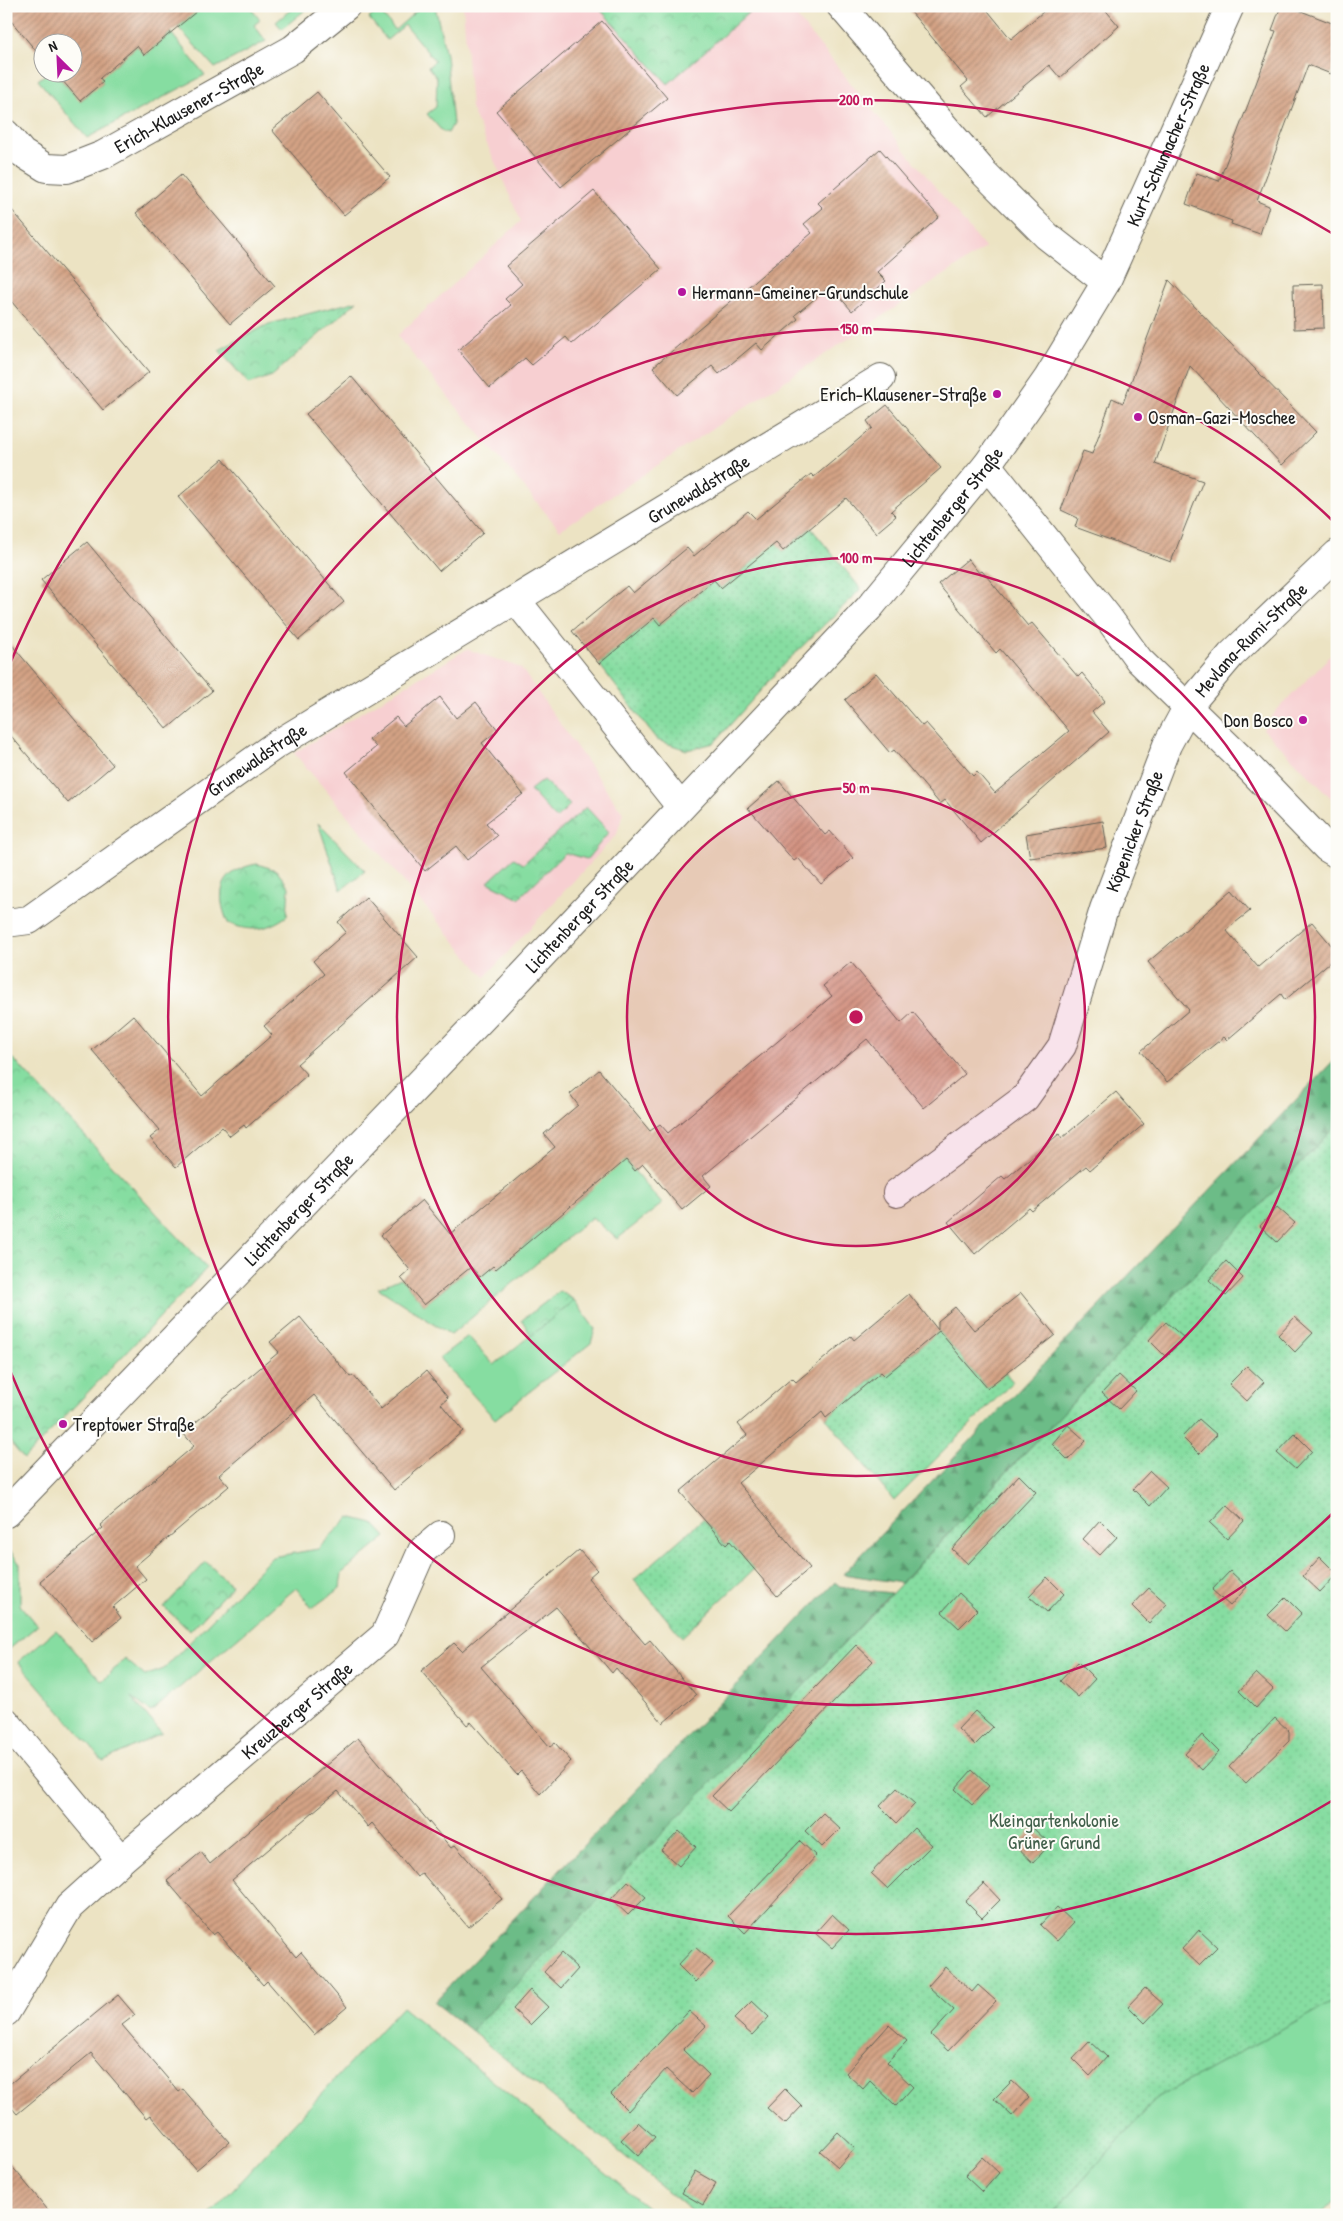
<svg xmlns="http://www.w3.org/2000/svg" width="1343" height="2221" font-family="'Patrick Hand',sans-serif">
  <defs>
    <pattern id="forest-firs" width="22" height="20" patternUnits="userSpaceOnUse" patternTransform="scale(1.25)"><rect width="22" height="20" fill="#6cbc87"/><path d="M5 1l3.5 6h-7zM16 11l3.5 6h-7z" fill="#58986e"/></pattern>
    <pattern id="park-crowns" width="20" height="18" patternUnits="userSpaceOnUse" patternTransform="scale(1.25)"><rect width="20" height="18" fill="#86dda1"/><path d="M2 6a3 3 0 1 1 6 0M12 15a3 3 0 1 1 6 0" fill="none" stroke="#73bd8a"/></pattern>
    <pattern id="garden-dots" width="8" height="8" patternUnits="userSpaceOnUse" patternTransform="scale(1.25)"><rect width="8" height="8" fill="#86dda1"/><path d="M2 2h.1M6 6h.1" fill="none" stroke="#73bd8a" stroke-width="1.8" stroke-linecap="round"/></pattern>
    <pattern id="building-hatch" width="6" height="6" patternUnits="userSpaceOnUse" patternTransform="scale(1.25)"><rect width="6" height="6" fill="#d4a385"/><path d="M-1 1l2-2M0 6l6-6M5 7l2-2" fill="none" stroke="#ab846c"/></pattern>
  </defs>
  <rect width="100%" height="100%" fill="#fdfcf7"/>
  <filter id="ink" filterUnits="userSpaceOnUse"><feTurbulence type="fractalNoise" baseFrequency=".02" numOctaves="2"/><feDisplacementMap in="SourceGraphic" scale="10" xChannelSelector="R" yChannelSelector="G"/><feConvolveMatrix kernelMatrix="1 2 1 2 8 2 1 2 1" color-interpolation-filters="sRGB"/></filter>
  <filter id="wash" filterUnits="userSpaceOnUse"><feTurbulence type="fractalNoise" baseFrequency=".0096" numOctaves="4" result="noise"/><feDisplacementMap in="SourceGraphic" scale="20" xChannelSelector="R" yChannelSelector="G"/><feGaussianBlur stdDeviation="1.12" result="paint"/><feColorMatrix in="noise" values="0 0 0 0 0 0 0 0 0 0 0 0 0 0 0 0 0 1.4 0 .05"/><feComposite in="paint" operator="in"/></filter>
  <g filter="url(#wash)">
    <rect width="100%" height="100%" fill="#ece3c3"/>
    <!-- built -->
    <g fill="#f7cfd1">
      <path d="M463 6H788L985 248 560 530 397 336 521 221 471 108Z"/>
      <path d="M467 649 521 668 623 813 617 834 485 977 294 753Z"/>
      <path d="M1337 649V804L1263 729 1276 711Z"/>
    </g>
    <!-- grass -->
    <g fill="#86dda1" stroke="#517c5e">
      <path d="M203 6H249L260 20 254 25 266 41 215 68 178 27Z"/>
      <path d="M295 6H310L282 29 276 22Z"/>
      <path d="M422 6H435L446 55 453 124 448 133 442 131 427 114 436 107 437 78 428 67 435 61 405 25 387 40 369 18 379 10 395 30Z"/>
      <path d="M171 33 205 75 87 138 38 80 47 73H55L80 101 103 82 95 73 111 68 137 46 145 55Z"/>
      <path d="M318 823 365 871 341 890Z"/>
      <path d="M615 1148 662 1204 617 1239 592 1217 451 1335 378 1288 401 1278 424 1305 471 1267 493 1266 496 1269 592 1189Z"/>
      <path d="M574 1300 595 1329 591 1343 495 1419 439 1358 468 1336 494 1365Z"/>
      <path d="M349 1517 373 1523 386 1537 342 1573 340 1588 312 1608 296 1588 151 1712 131 1697 162 1733 103 1761 18 1662 56 1630 102 1681 125 1659 145 1676 164 1669 272 1557 318 1549Z"/>
      <path d="M10 1551 20 1564V1605L37 1626 7 1651 6 1555Z"/>
      <path d="M1336 2000 1337 2197 1320 2215H1051L1158 2097Z"/>
      <path d="M402 2007 657 2215H209Z"/>
    </g>
    <!-- forest -->
    <g fill="url(#forest-firs)" stroke="#446c52">
      <path d="M1337 1057V1125L901 1583 843 1574Z"/>
      <path d="M835 1582 839 1587 891 1593 700 1797 471 2031 434 2002Z"/>
    </g>
    <!-- park -->
    <g fill="url(#park-crowns)" stroke="#517c5e">
      <path d="M597 6H756L668 84Z"/>
      <path d="M357 301 272 376 249 384 219 350 269 324Z"/>
      <path d="M543 780 570 805 556 819 530 790Z"/>
      <path d="M586 807 609 832 587 859 565 853 519 898 488 882 514 858 523 864Z"/>
      <path d="M257 864 276 870 289 887 287 916C267 930 251 933 228 923 214 891 222 870 257 864Z"/>
      <path d="M6 1051 207 1268 24 1459 6 1437Z"/>
      <path d="M560 1291 574 1300 531 1336 522 1320Z"/>
      <path d="M206 1562 232 1586 190 1631 164 1607Z"/>
    </g>
    <!-- garden -->
    <g fill="url(#garden-dots)" stroke="#517c5e">
      <path d="M811 528 861 589 784 664 714 743 687 750 657 740 599 664 654 618 660 625 714 580 722 588 776 542 783 551Z"/>
      <path d="M1337 1125V2000L1158 2097 1051 2215H697L471 2031C763 1733 1048 1427 1337 1125Z"/>
      <path d="M939 1331 987 1388 1005 1372 1013 1382 894 1501 826 1418 881 1372 885 1376Z"/>
      <path d="M703 1519 726 1545 730 1541 754 1569 682 1637 634 1580Z"/>
    </g>
    <g id="blocks">
      <!-- building -->
      <g fill="url(#building-hatch)">
        <path d="M6 6H203L144 55 137 46 100 78 103 82 80 101 55 72H72V42H42V58L6 15Z"/>
        <path d="M906 6H984L1011 39 1050 6H1102L1119 26 1060 78 1049 65 987 117 961 87 968 81Z"/>
        <path d="M1281 6H1288L1337 25V57L1331 74 1308 65 1257 201 1269 206 1260 234 1231 224 1232 221 1186 204 1197 173 1219 181 1276 31 1272 30Z"/>
        <path d="M602 21 667 98 561 187 496 111Z"/>
        <path d="M317 92 390 177 344 215 272 130Z"/>
        <path d="M880 149 939 217 877 272 886 281 852 311 830 286 795 315 798 319 762 350 756 343 719 374 712 366 677 395 653 367 812 233 804 224 823 208 818 203Z"/>
        <path d="M181 175 275 286 230 324 136 213Z"/>
        <path d="M594 191 661 269 572 344 566 337 532 365 525 358 490 388 458 350 511 305 505 299 522 284 506 266Z"/>
        <path d="M6 203 149 372 103 410 6 295Z"/>
        <path d="M1169 280 1316 432 1282 465 1190 366 1155 464 1203 481 1171 562 1075 527 1078 518 1061 510 1083 451 1092 454 1112 398 1123 403Z"/>
        <path d="M1323 284 1324 328 1294 329 1293 285Z"/>
        <path d="M351 376 483 533 439 571 306 414Z"/>
        <path d="M887 405 941 468 891 511 896 516 876 533 846 498 783 551 776 543 721 588 714 580 660 625 654 618 599 664 572 631 627 586 633 593 687 548 694 556 748 511 756 519 811 474 814 477 872 428 867 421Z"/>
        <path d="M223 459 344 602 299 640 178 497Z"/>
        <path d="M87 542 212 691 167 729 41 580Z"/>
        <path d="M968 559 979 573 982 571 1028 626 1032 623 1078 677 1082 673 1105 701 1092 712 1109 732 981 843 945 800 940 804 894 750 890 753 845 700 876 673 922 726 926 723 973 776 977 772 995 793 1069 731 1000 649 996 653 938 584Z"/>
        <path d="M6 638 113 765 68 803 6 730Z"/>
        <path d="M440 697 456 718 476 702 498 730 482 743 523 794 486 823 497 836 467 860 456 846 425 871 346 772 376 747 369 739 396 717 404 726Z"/>
        <path d="M779 781 825 835 830 831 853 858 821 884 798 858 794 861 748 808Z"/>
        <path d="M1103 821 1107 848 1030 858 1026 834Z"/>
        <path d="M1232 890 1250 911 1226 930 1258 967 1312 922 1337 952V956L1285 1000 1281 994 1227 1040 1224 1037 1167 1082 1141 1051 1189 1010 1148 962Z"/>
        <path d="M366 897 418 957 297 1064 307 1075 246 1128 244 1125 230 1136 222 1127 176 1167 150 1138 160 1130 92 1050 133 1015 202 1096 272 1035 264 1026 324 974 313 961 346 932 338 922Z"/>
        <path d="M851 962 901 1023 913 1012 965 1074 924 1108 867 1039 703 1176 711 1186 682 1210 643 1164 635 1171 626 1160 496 1269 493 1266 480 1277 471 1267 424 1305 401 1278 410 1270 381 1235 422 1200 450 1234 555 1147 544 1134 578 1105 570 1094 599 1070 650 1131 660 1124 668 1133 832 996 823 986Z"/>
        <path d="M1116 1092 1144 1124 1090 1170 1086 1166 1032 1211 1029 1208 975 1254 948 1222 1002 1176 1005 1179 1059 1134 1062 1138Z"/>
        <path d="M1277 1207 1295 1223 1277 1242 1260 1226Z"/>
        <path d="M1226 1261 1243 1278 1226 1296 1209 1280Z"/>
        <path d="M1021 1293 1055 1335 987 1388 939 1331 885 1376 881 1372 826 1418 822 1412 738 1483 810 1568 777 1596 730 1541 726 1545 680 1492 747 1435 738 1424 792 1378 796 1382 851 1336 854 1340 909 1294 938 1330V1321L955 1307 974 1330Z"/>
        <path d="M300 1317 350 1377 353 1375 381 1409 426 1371 448 1398 441 1404 463 1431 394 1490 314 1395 219 1475 229 1486 135 1566 146 1579 113 1607 121 1618 92 1642 40 1581 103 1528 100 1525 194 1446 183 1433 279 1352 270 1342Z"/>
        <path d="M1295 1317 1313 1333 1295 1352 1278 1335Z"/>
        <path d="M1166 1322 1184 1338 1166 1357 1149 1340Z"/>
        <path d="M1247 1366 1264 1382 1247 1401 1229 1384Z"/>
        <path d="M1119 1375 1136 1391 1119 1409 1102 1393Z"/>
        <path d="M1199 1419 1217 1435 1199 1454 1182 1437Z"/>
        <path d="M1068 1425 1086 1441 1068 1460 1052 1444Z"/>
        <path d="M1295 1434 1312 1451 1295 1469 1277 1453Z"/>
        <path d="M1150 1471 1167 1487 1150 1506 1133 1489Z"/>
        <path d="M1019 1475 1036 1492 968 1564 952 1549Z"/>
        <path d="M1227 1505 1244 1521 1227 1539 1210 1523Z"/>
        <path d="M1100 1520 1117 1537 1100 1555 1083 1539Z"/>
        <path d="M579 1550 597 1570 588 1578 645 1644 650 1640 696 1695 663 1723 616 1668 612 1673 556 1607 481 1667 550 1747 555 1743 571 1761 540 1794 521 1771 517 1775 471 1722 467 1725 421 1671 454 1643 462 1651Z"/>
        <path d="M1320 1557 1337 1574 1320 1592 1303 1576Z"/>
        <path d="M1230 1571 1247 1587 1230 1606 1212 1590Z"/>
        <path d="M1047 1577 1064 1594 1047 1612 1029 1596Z"/>
        <path d="M1149 1588 1167 1604 1149 1623 1132 1606Z"/>
        <path d="M959 1593 977 1610 959 1628 942 1612Z"/>
        <path d="M1286 1597 1302 1613 1285 1631 1268 1615Z"/>
        <path d="M856 1645 873 1661 729 1812 712 1796Z"/>
        <path d="M1078 1662 1095 1679 1078 1697 1060 1681Z"/>
        <path d="M1256 1673 1273 1689 1256 1708 1239 1691Z"/>
        <path d="M975 1711 993 1727 975 1745 958 1729Z"/>
        <path d="M1275 1718 1289 1731V1741L1246 1783 1229 1767Z"/>
        <path d="M1202 1735 1219 1752 1202 1770 1185 1754Z"/>
        <path d="M358 1738 451 1848 455 1845 502 1899 468 1927 422 1873 417 1877 372 1823 368 1827 338 1791 232 1880 296 1957 301 1952 347 2007 314 2035 267 1981 263 1985 217 1932 213 1935 167 1881 201 1852 210 1864Z"/>
        <path d="M972 1770 989 1786 972 1805 955 1789Z"/>
        <path d="M897 1788 915 1804 897 1823 880 1806Z"/>
        <path d="M823 1813 840 1829 822 1847 805 1831Z"/>
        <path d="M914 1828 932 1845 888 1889 871 1873Z"/>
        <path d="M1033 1828 1050 1844 1033 1863 1015 1846Z"/>
        <path d="M679 1831 696 1847 679 1866 661 1850Z"/>
        <path d="M800 1841 816 1856 745 1933 728 1916Z"/>
        <path d="M628 1881 646 1897 628 1915 611 1899Z"/>
        <path d="M984 1883 1000 1900 982 1918 965 1901Z"/>
        <path d="M1057 1907 1074 1923 1057 1941 1040 1925Z"/>
        <path d="M832 1914 849 1930 832 1948 815 1933Z"/>
        <path d="M1199 1930 1217 1947 1199 1965 1182 1949Z"/>
        <path d="M695 1947 713 1963 695 1982 678 1965Z"/>
        <path d="M561 1953 578 1969 561 1988 544 1972Z"/>
        <path d="M945 1967 972 1992 978 1985 996 2001 948 2051 931 2035 954 2010 928 1986Z"/>
        <path d="M1145 1988 1163 2004 1145 2023 1128 2006Z"/>
        <path d="M530 1990 548 2007 530 2025 513 2009Z"/>
        <path d="M118 1995 135 2015 122 2025 179 2092 183 2089 229 2142 196 2170 150 2115 146 2118 91 2053 17 2114 6 2101V2087Z"/>
        <path d="M752 2001 769 2017 752 2035 734 2019Z"/>
        <path d="M689 2011 706 2026 683 2050 709 2075 692 2093 666 2069 628 2111 611 2094Z"/>
        <path d="M889 2025 907 2041 887 2062 913 2087 896 2106 870 2081 863 2089 846 2073Z"/>
        <path d="M1090 2041 1107 2057 1090 2076 1073 2059Z"/>
        <path d="M1012 2081 1029 2097 1012 2116 994 2099Z"/>
        <path d="M785 2089 802 2106 785 2124 767 2108Z"/>
        <path d="M638 2122 655 2137 638 2156 621 2140Z"/>
        <path d="M838 2132 855 2148 838 2167 820 2151Z"/>
        <path d="M982 2157 999 2173 982 2192 965 2176Z"/>
        <path d="M6 2159 52 2215H6Z"/>
        <path d="M695 2171 716 2183 703 2205 682 2193Z"/>
      </g>
    </g>
  </g>
  <g filter="url(#ink)">
    <use href="#blocks" fill-opacity="0" stroke="#656256" stroke-width="1"/>
    <g fill="none" stroke-linecap="round" stroke-linejoin="round">
      <defs>
        <g id="minor">
          <path d="M841 6 985 174 1047 236 1106 282"/>
          <path id="s1" d="M6 134 22 153 46 168 67 169 103 155 293 49 346 6"/>
          <path d="M987 465 1107 616 1139 660 1240 758 1327 848 1337 854"/>
          <path d="M516 600 680 806"/>
          <path id="s2" d="M6 923 29 920 274 746 881 378"/>
          <path id="s3" d="M897 1193 1025 1098 1062 1046 1104 909 1167 745 1188 706 1231 655 1337 554"/>
          <path id="s4" d="M6 1513 492 1008 869 608 987 465 1048 378 1106 282 1230 6"/>
          <path d="M6 1722 121 1860 69 1907 6 2012"/>
          <path id="s5" d="M121 1860 385 1635 422 1551 441 1535"/>
        </g>
      </defs>
      <!-- minor casing -->
      <use href="#minor" stroke="#656256" stroke-width="30"/>
      <!-- minor -->
      <use href="#minor" stroke="#fff" stroke-width="28"/>
    </g>
  </g>
  <!-- distance rings -->
  <circle cx="856" cy="1017" r="229" fill="#c2185b" fill-opacity=".12"/>
  <g fill="none" stroke="#c2185b" stroke-width="2.5">
    <circle cx="856" cy="1017" r="229"/>
    <circle cx="856" cy="1017" r="459"/>
    <path d="M1334 1512A688 688 0 1 1 1334 522"/>
    <path d="M1335 1799A917 917 0 0 1 9 1368M9 666A917 917 0 0 1 1335 235"/>
  </g>
  <!-- markers -->
  <g fill="#b5179e" stroke="#fdfcf7" stroke-width="2">
    <circle cx="682" cy="292" r="5"/>
    <circle cx="997" cy="394" r="5"/>
    <circle cx="1138" cy="417" r="5"/>
    <circle cx="1303" cy="720" r="5"/>
    <circle cx="63" cy="1424" r="5"/>
  </g>
  <g text-anchor="middle" dominant-baseline="central" stroke-width="4" stroke-linejoin="round" paint-order="stroke">
    <!-- street labels -->
    <g font-size="19" fill="#1c1c1c" stroke="#fdfcf7">
      <text stroke="none"><textPath href="#s1" startOffset="211">Erich-Klausener-Straße</textPath></text>
      <text stroke="none"><textPath href="#s4" startOffset="1805">Kurt-Schumacher-Straße</textPath></text>
      <text stroke="none"><textPath href="#s2" startOffset="820">Grunewaldstraße</textPath></text>
      <text stroke="none"><textPath href="#s4" startOffset="1382">Lichtenberger Straße</textPath></text>
      <text stroke="none"><textPath href="#s3" startOffset="678">Mevlana-Rumi-Straße</textPath></text>
      <text stroke="none"><textPath href="#s2" startOffset="302">Grunewaldstraße</textPath></text>
      <text stroke="none"><textPath href="#s3" startOffset="450">Köpenicker Straße</textPath></text>
      <text stroke="none"><textPath href="#s4" startOffset="828">Lichtenberger Straße</textPath></text>
      <text stroke="none"><textPath href="#s4" startOffset="422">Lichtenberger Straße</textPath></text>
      <text stroke="none"><textPath href="#s5" startOffset="231">Kreuzberger Straße</textPath></text>
    </g>
    <!-- poi labels -->
    <g font-size="19" fill="#1c1c1c" stroke="#fdfcf7" text-anchor="start">
      <text x="692" y="292">Hermann-Gmeiner-Grundschule</text>
      <text x="987" y="394" text-anchor="end">Erich-Klausener-Straße</text>
      <text x="1148" y="417">Osman-Gazi-Moschee</text>
      <text x="1293" y="720" text-anchor="end">Don Bosco</text>
      <text x="73" y="1424">Treptower Straße</text>
    </g>
    <!-- park labels -->
    <g font-size="19" fill="#41604b" stroke="#fdfcf7">
      <text x="1054" y="1820">Kleingartenkolonie<tspan x="1054" dy="22">Grüner Grund</tspan></text>
    </g>
  </g>
  <circle cx="856" cy="1017" r="8" fill="#c2185b" stroke="#fdfcf7" stroke-width="2.5"/>
  <g font-size="15" text-anchor="middle" font-weight="bold" fill="#c2185b" stroke="#fdfcf7" stroke-width="4" stroke-linejoin="round" paint-order="stroke">
    <text x="856" y="105">200 m</text>
    <text x="856" y="334">150 m</text>
    <text x="856" y="563">100 m</text>
    <text x="856" y="793">50 m</text>
  </g>
  <!-- margin -->
  <rect width="1343" height="2221" fill="none" stroke="#fdfcf7" stroke-width="25"/>
  <!-- north arrow -->
  <g transform="translate(58 58) rotate(336)"><circle r="24" fill="#fdfcf7" stroke="#a3a29f"/>
  <path d="M0-4L9 19L0 12L-9 19Z" fill="#b5179e"/>
  <text y="-8" font-size="14" font-weight="bold" text-anchor="middle" fill="#1c1c1c">N</text>
  </g>
</svg>
